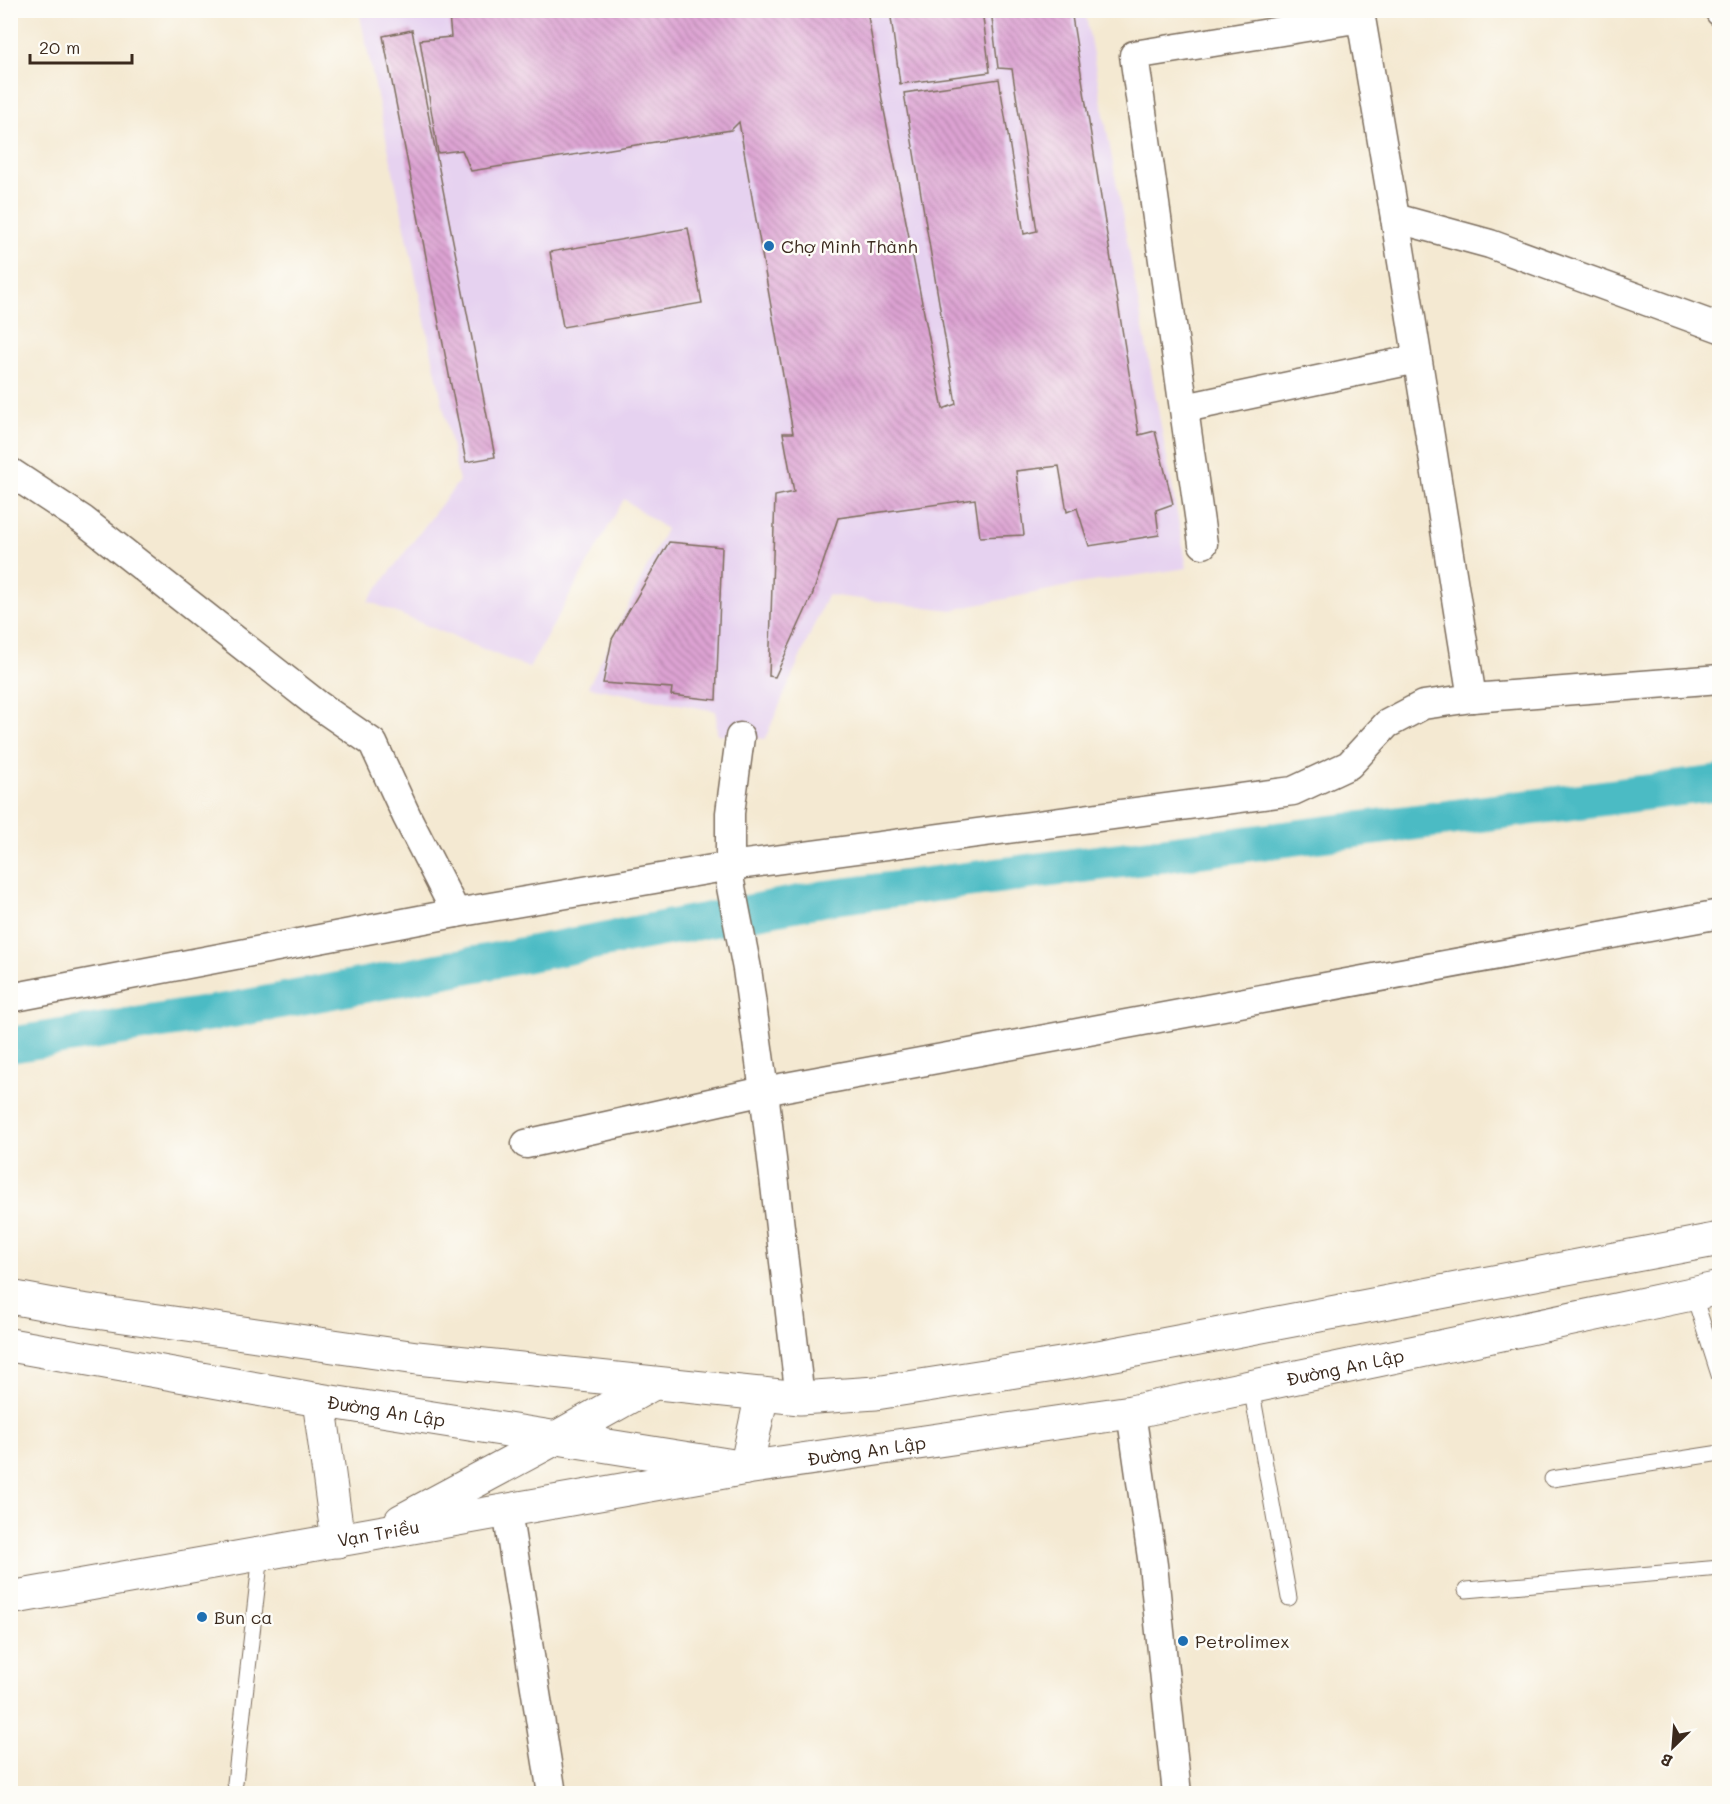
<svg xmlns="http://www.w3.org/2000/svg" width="1730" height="1804" font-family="Mali,sans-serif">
  <defs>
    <pattern id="building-back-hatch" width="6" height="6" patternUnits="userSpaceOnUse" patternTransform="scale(1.5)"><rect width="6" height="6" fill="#dda3d3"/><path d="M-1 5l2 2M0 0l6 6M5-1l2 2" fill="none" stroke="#b485ab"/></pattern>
  </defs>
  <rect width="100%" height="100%" fill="#fdfcf7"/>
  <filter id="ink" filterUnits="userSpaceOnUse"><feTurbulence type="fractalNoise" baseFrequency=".0167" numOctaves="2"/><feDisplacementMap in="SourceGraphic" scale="12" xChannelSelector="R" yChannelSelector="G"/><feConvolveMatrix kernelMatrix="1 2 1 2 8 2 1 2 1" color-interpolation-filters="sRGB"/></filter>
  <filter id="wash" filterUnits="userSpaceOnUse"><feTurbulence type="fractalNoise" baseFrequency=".008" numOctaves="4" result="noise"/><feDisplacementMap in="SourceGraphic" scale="24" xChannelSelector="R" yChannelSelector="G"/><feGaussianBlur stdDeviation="1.35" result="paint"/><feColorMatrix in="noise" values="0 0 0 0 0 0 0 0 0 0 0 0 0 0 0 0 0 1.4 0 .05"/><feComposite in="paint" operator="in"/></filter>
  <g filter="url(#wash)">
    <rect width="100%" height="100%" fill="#f4e9d2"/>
    <!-- built -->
    <path fill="#e6d2f0" d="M359 11H1085L1187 568 1078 584 952 610 827 595 765 739 717 734 716 711 588 687 666 529 624 499 529 668 368 601 459 481Z"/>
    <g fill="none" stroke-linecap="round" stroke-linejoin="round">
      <!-- canal -->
      <path stroke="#4cbbc4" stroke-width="36" d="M10 1045 232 1010 826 898 1720 783"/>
    </g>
    <g id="blocks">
      <!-- building -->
      <g fill="url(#building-back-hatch)">
        <path d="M475 10H867L882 100 943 409 956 404 904 93 999 79 1024 234 1037 231 1012 69 998 68 991 10H1071L1139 435 1155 431 1173 504 1156 510 1159 535 1089 546 1077 508 1067 512 1059 466 1016 471 1024 535 980 537 975 499 838 518 812 596 775 677 769 676 775 496 794 492 783 433H793L739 122 731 130 471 171 462 150 438 153 420 40 451 37 449 15Z"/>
        <path d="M890 10H982L990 72 900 84Z"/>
        <path d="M412 30 495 457 466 462 383 36Z"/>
        <path d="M688 228 702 303 563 327 550 252Z"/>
        <path d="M669 542 722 547 716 700 671 695 672 688 603 683 612 639Z"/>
      </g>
    </g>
  </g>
  <g filter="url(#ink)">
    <use href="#blocks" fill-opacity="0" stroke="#7c6d5d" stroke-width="1.5"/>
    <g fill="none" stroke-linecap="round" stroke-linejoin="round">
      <defs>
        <g id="service">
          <path d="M1693 1293 1720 1378"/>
          <path d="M1251 1387 1289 1598"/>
          <path d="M1552 1479 1720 1453"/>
          <path d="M1466 1590 1720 1568"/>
          <path d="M235 1783 261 1554"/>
        </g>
        <g id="minor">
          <path d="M1719 10 1720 12"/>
          <path d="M1395 218 1490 244 1720 328"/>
          <path d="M1185 408 1417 359"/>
          <path d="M10 472 83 520 318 705 373 743 407 817 456 913"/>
          <path d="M1203 544 1134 55 1361 18 1395 218 1472 698"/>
          <path d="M740 737 730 813V882L747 969 764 1091 800 1398"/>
          <path d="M10 998 456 913 730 866 1293 791 1349 765 1387 724 1423 705 1472 698 1720 679"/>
          <path d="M526 1144 764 1091 1720 914"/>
          <path d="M1131 1412 1153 1565 1177 1794"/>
          <path d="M507 1511 552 1794"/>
        </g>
        <g id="tertiary">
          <path d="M319 1400 338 1541"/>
          <path d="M401 1521 556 1438 652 1384"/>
          <path id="s1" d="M10 1598 741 1469"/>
        </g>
        <g id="trunk">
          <path d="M10 1297 75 1309 417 1358 800 1398 876 1393 1067 1363 1720 1239"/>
          <path id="s2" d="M10 1345 319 1400 746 1468 1131 1412 1720 1288"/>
          <path d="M746 1468 762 1394"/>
        </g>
      </defs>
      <!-- service casing -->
      <use href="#service" stroke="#7c6d5d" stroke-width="17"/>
      <!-- minor casing -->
      <use href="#minor" stroke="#7c6d5d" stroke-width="31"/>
      <!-- tertiary casing -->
      <use href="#tertiary" stroke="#7c6d5d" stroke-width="35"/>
      <!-- trunk casing -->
      <use href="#trunk" stroke="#7c6d5d" stroke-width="35"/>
      <!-- service -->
      <use href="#service" stroke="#fff" stroke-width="15"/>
      <!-- minor -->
      <use href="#minor" stroke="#fff" stroke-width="28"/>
      <!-- tertiary -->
      <use href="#tertiary" stroke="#fff" stroke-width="33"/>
      <!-- trunk -->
      <use href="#trunk" stroke="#fff" stroke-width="33"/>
    </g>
  </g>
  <!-- markers -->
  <g fill="#1f6fb2" stroke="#fdfcf7" stroke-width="2">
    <circle cx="769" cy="246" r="6"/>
    <circle cx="202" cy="1617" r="6"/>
    <circle cx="1183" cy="1641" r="6"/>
  </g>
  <g text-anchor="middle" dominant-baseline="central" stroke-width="5" stroke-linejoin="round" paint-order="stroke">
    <!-- poi labels -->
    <g font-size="18" fill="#3b2a1e" stroke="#fdfcf7" text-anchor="start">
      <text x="781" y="246">Chợ Minh Thành</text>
      <text x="214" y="1617">Bun ca</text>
      <text x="1195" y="1641">Petrolimex</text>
    </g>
    <!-- street labels -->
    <g font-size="18" fill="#3b2a1e" stroke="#fdfcf7">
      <text stroke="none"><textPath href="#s2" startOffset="1354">Đường An Lập</textPath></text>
      <text stroke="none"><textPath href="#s2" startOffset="382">Đường An Lập</textPath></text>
      <text stroke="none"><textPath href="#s2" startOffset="868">Đường An Lập</textPath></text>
      <text stroke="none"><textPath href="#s1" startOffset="374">Vạn Triều</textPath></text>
    </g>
  </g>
  <!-- margin -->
  <rect width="1730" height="1804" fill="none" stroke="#fdfcf7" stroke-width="36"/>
  <!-- north arrow -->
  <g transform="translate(1673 1747) rotate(205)" stroke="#fdfcf7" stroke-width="4.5" paint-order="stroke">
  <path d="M0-4.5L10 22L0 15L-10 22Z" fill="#3b2a1e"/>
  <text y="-9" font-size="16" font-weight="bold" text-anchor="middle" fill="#3b2a1e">B</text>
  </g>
  <!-- scale -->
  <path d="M30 54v9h102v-9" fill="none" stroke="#3b2a1e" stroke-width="3"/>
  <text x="39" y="54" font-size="18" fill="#3b2a1e" stroke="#fdfcf7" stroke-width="4.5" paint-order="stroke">20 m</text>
</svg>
